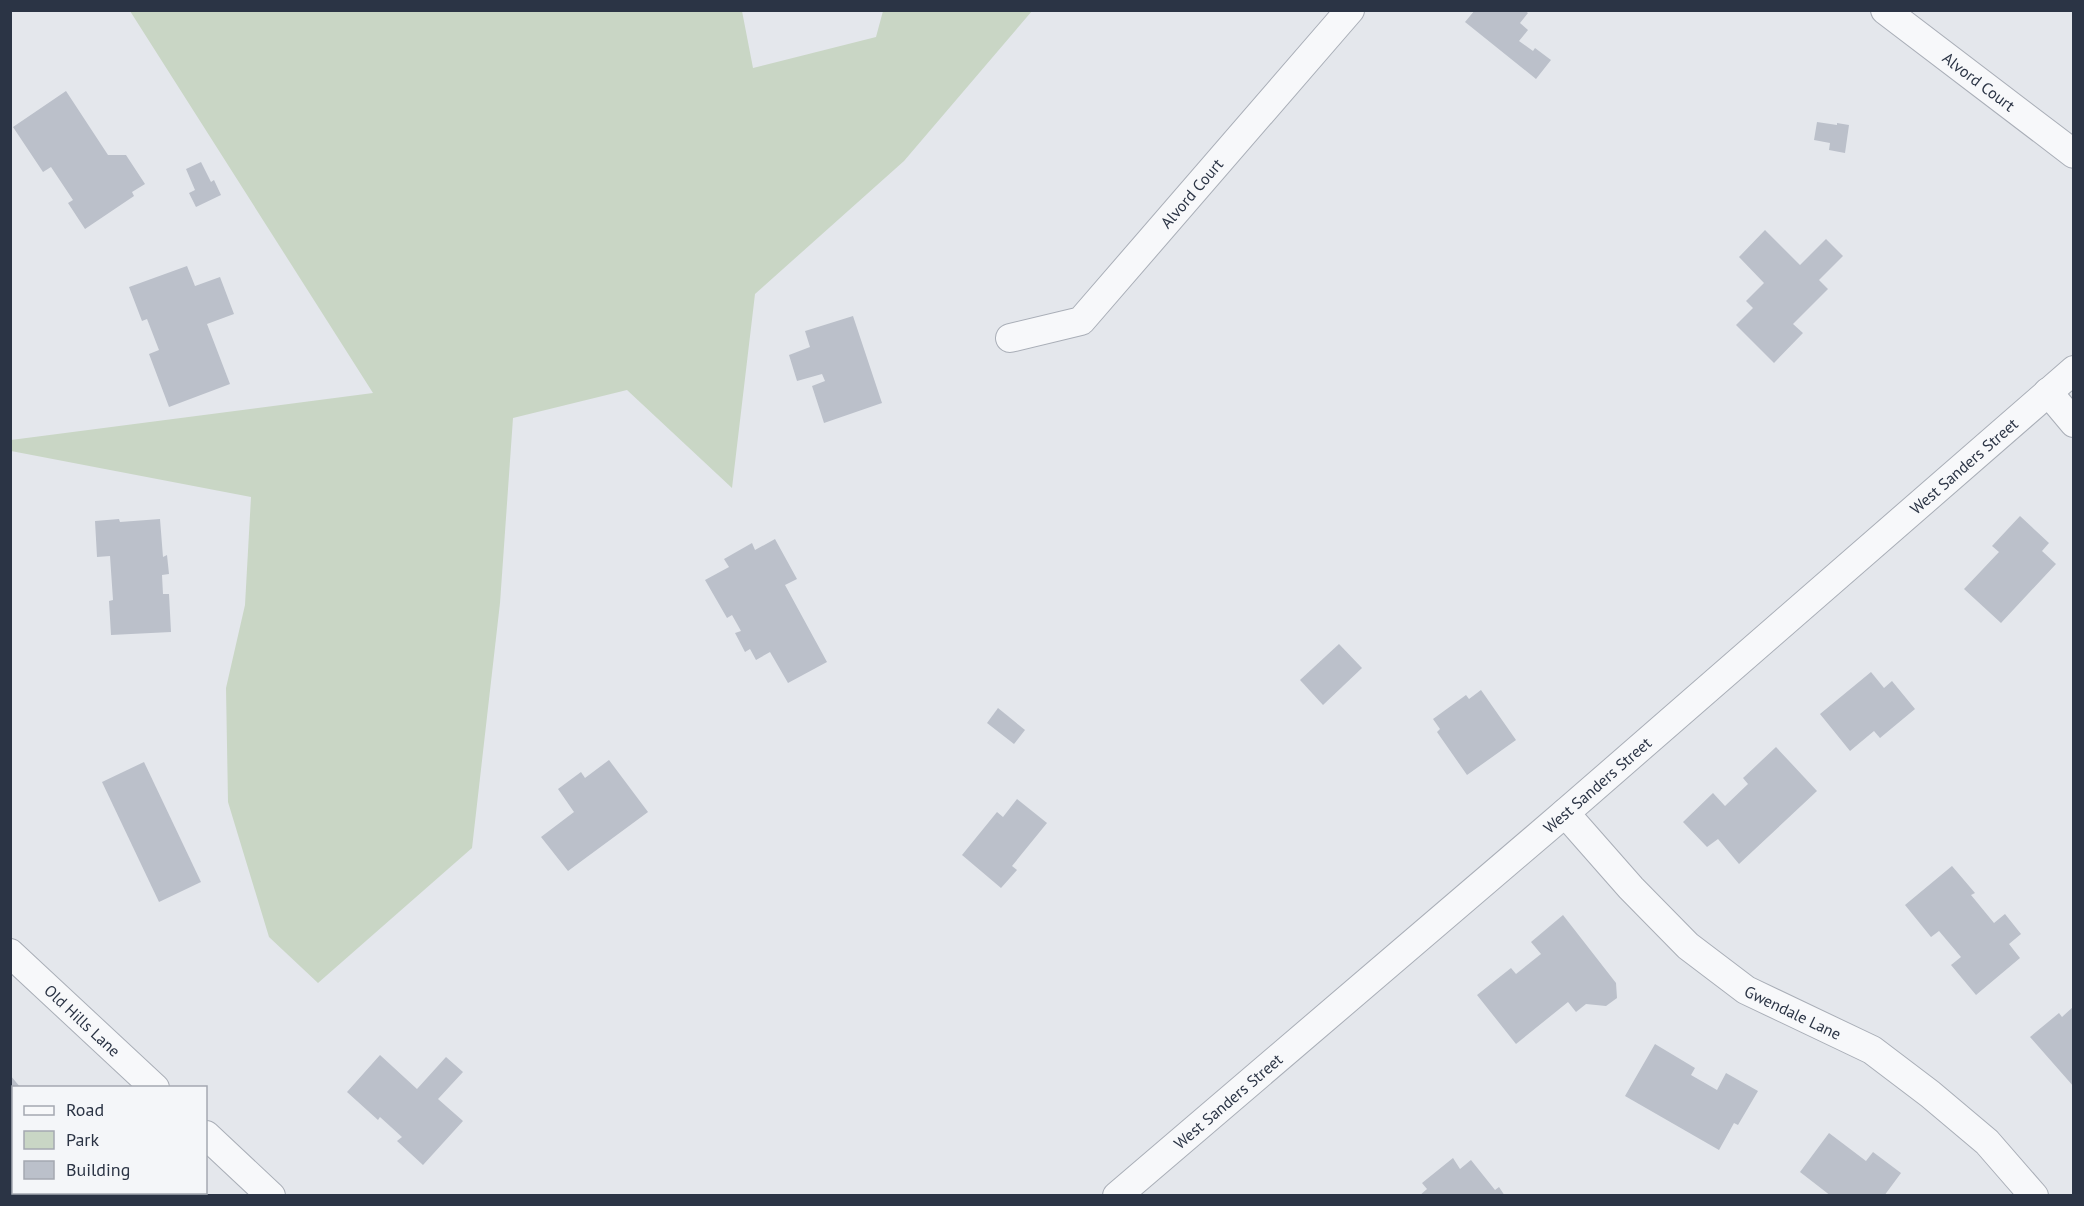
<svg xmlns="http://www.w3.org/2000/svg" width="2084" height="1206" font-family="'PT Sans',sans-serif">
  <rect width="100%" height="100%" fill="#e4e7ec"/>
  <!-- green -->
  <path fill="#c9d6c5" d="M130 11H742L753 68 876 37 883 11H1032L904 161 755 294 732 488 627 390 513 418 500 603 472 848 318 983 269 937 228 802 226 688 245 605 251 497 11 451V440L373 393Z"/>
  <!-- building -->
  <g fill="#bbc0ca">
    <path d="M1475 10H1524L1528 13 1520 23 1528 30 1519 41 1533 51 1535 48 1551 60 1536 79 1465 22Z"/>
    <path d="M66 91 108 155H126L145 184 132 192 134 196 85 229 68 203 73 200 51 167 43 172 13 127Z"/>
    <path d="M1817 122 1837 125V123L1849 125 1845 153 1829 150 1830 143 1814 140Z"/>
    <path d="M201 162 211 182 214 180 221 195 196 207 189 193 195 190 186 169Z"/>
    <path d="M1765 230 1800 265 1826 239 1843 256 1819 280 1828 289 1793 324 1803 333 1774 363 1736 325 1753 308 1746 301 1764 283 1739 257Z"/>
    <path d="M187 266 195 286 220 277 234 314 207 324 230 384 169 407 149 354 159 350 147 319 142 321 129 287Z"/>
    <path d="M853 316 882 403 824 423 812 386 825 381 822 374 797 381 789 355 810 347 805 331Z"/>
    <path d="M2020 516 2049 543 2042 551 2056 564 2001 623 1964 589 1999 552 1992 546Z"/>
    <path d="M119 519 120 522 160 519 163 557 167 555 169 574 162 575 163 594H169L171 632 111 635 109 601 113 600 110 556 97 557 95 521Z"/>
    <path d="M775 539 797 579 785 585 827 662 788 683 770 652 756 660 750 649 745 652 735 633 741 631 732 615 727 618 705 580 729 567 724 559 752 543 755 550Z"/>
    <path d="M1339 644 1362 668 1323 705 1300 680Z"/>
    <path d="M1871 672 1884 688 1892 681 1915 709 1880 738 1874 731 1850 751 1820 714Z"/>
    <path d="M1481 690 1516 740 1467 775 1437 732 1440 729 1433 719 1466 695 1469 699Z"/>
    <path d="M998 708 1025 730 1014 744 987 723Z"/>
    <path d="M1776 747 1817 791 1739 864 1718 839 1707 847 1683 822 1713 793 1725 806 1748 784 1743 778Z"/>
    <path d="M609 760 648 812 568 871 541 837 574 812 558 789 581 772 585 778Z"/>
    <path d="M144 762 201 882 159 902 102 782Z"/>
    <path d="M1017 799 1047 823 1012 866 1017 870 1001 888 962 855 997 812 1003 817Z"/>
    <path d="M1952 866 1975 893 1971 895 1994 923 2005 914 2021 934 2009 944 2020 958 1976 995 1951 965 1961 957 1939 931 1931 937 1905 905Z"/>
    <path d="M1563 915 1616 983 1617 998 1606 1006 1586 1004 1576 1012 1568 1002 1516 1044 1477 995 1511 968 1516 974 1541 954 1531 942Z"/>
    <path d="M2074 1006V1087L2030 1037 2059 1013 2062 1017Z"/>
    <path d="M1655 1044 1695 1068 1691 1075 1717 1090 1726 1073 1758 1091 1738 1125 1734 1123 1719 1150 1625 1096Z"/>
    <path d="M380 1055 417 1089 446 1057 463 1072 438 1099 463 1121 423 1165 397 1141 402 1137 380 1117 378 1120 347 1092Z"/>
    <path d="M10 1075 21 1088H14V1144L10 1146Z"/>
    <path d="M1829 1133 1866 1161 1873 1152 1901 1173 1884 1196H1831L1800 1172Z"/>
    <path d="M1453 1158 1460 1169 1471 1160 1495 1190 1499 1187 1505 1196H1419L1427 1189 1422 1183Z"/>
  </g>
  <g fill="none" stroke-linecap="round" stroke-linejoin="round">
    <defs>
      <g id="street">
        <path id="s1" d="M1885 10 2074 154"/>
        <path id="s2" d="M1010 338 1081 321 1350 10"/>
        <path d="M2048 392 2074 423"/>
        <path id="s3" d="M1565 813 1631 888 1688 946 1746 990 1872 1050 1930 1094 1987 1142 2034 1196"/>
        <path id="s4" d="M10 953 155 1088"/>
        <path d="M206 1135 271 1196"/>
        <path id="s5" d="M1117 1196 1565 813 2074 370"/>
      </g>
    </defs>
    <!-- street casing -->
    <use href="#street" stroke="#a9aeb7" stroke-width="30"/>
    <!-- street -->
    <use href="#street" stroke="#f7f8fa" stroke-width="28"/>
  </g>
  <g text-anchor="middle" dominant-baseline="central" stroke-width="4.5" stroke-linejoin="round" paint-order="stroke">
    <!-- street labels -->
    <g font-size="16" fill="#2b3445" stroke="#f4f6f9">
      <text stroke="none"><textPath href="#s1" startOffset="118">Alvord Court</textPath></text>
      <text stroke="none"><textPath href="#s2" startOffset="242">Alvord Court</textPath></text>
      <text stroke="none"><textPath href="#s5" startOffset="1118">West Sanders Street</textPath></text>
      <text stroke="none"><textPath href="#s5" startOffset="632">West Sanders Street</textPath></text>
      <text stroke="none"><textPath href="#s3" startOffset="306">Gwendale Lane</textPath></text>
      <text stroke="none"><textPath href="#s4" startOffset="99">Old Hills Lane</textPath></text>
      <text stroke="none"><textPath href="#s5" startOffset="146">West Sanders Street</textPath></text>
    </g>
  </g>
  <!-- border -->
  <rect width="2084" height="1206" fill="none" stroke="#2b3445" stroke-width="24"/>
  <!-- legend -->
  <rect x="12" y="1086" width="195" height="108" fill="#f4f6f9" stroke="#a4a8b1" stroke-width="1.5"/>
  <rect x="24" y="1106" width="30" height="9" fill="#f7f8fa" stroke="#a4a8b1" stroke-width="1.5"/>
  <text x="66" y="1116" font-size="18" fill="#2b3445">Road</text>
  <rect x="24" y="1131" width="30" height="18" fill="#c9d6c5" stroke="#a4a8b1" stroke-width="1.5"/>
  <text x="66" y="1146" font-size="18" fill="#2b3445">Park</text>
  <rect x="24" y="1161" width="30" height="18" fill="#bbc0ca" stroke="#a4a8b1" stroke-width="1.5"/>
  <text x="66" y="1176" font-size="18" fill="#2b3445">Building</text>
</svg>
